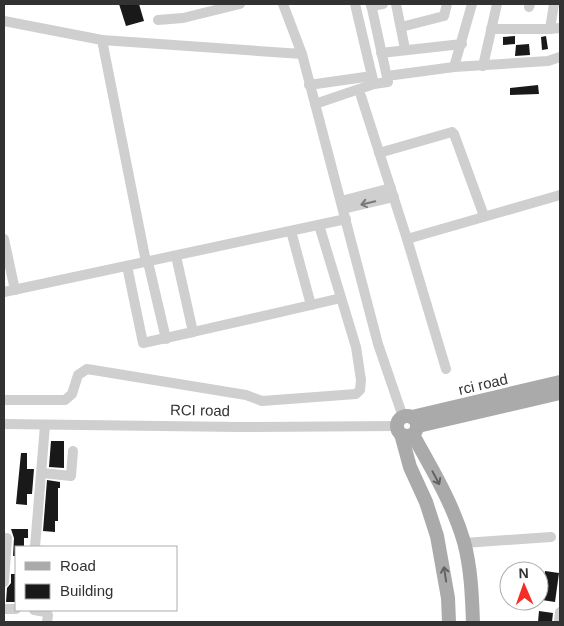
<svg xmlns="http://www.w3.org/2000/svg" width="564" height="626" font-family="Helvetica,sans-serif">
  <rect width="100%" height="100%" fill="#fff"/>
  <!-- building -->
  <g fill="#191919">
    <path d="M119 4H139L144 21 126 26Z"/>
    <path d="M515 36V44L503 45V37Z"/>
    <path d="M546 36 548 49 542 50 541 37Z"/>
    <path d="M529 44 530 55 515 56 516 45Z"/>
    <path d="M538 85 539 94 510 95V88Z"/>
    <path d="M51 441H64V468L49 467Z"/>
    <path d="M21 453H27V469H34L32 494H27V505L16 504Z"/>
    <path d="M47 480 60 482V488H58V521H55V532L43 531Z"/>
    <path d="M11 529H28V538H24V547H16V556H13L14 538Z"/>
    <path d="M545 571 559 573 555 602 542 600Z"/>
    <path d="M11 574H16V602H6L7 588 11 583Z"/>
    <path d="M539 611 553 613 552 622H538Z"/>
  </g>
  <g fill="none" stroke-linecap="round" stroke-linejoin="round">
    <!-- minor -->
    <g stroke="#cfcfcf" stroke-width="10">
      <path d="M283 4 302 54 378 344 403 417"/>
      <path d="M371 4 388 82 374 84 372 76"/>
      <path d="M396 4 405 49"/>
      <path d="M554 4 550 29 560 28"/>
      <path d="M371 6 383 4"/>
      <path d="M529 7 530 4"/>
      <path d="M158 20 183 18 240 4"/>
      <path d="M4 21 102 40 302 54"/>
      <path d="M401 27 444 16 447 4"/>
      <path d="M491 29H550"/>
      <path d="M102 40 146 262"/>
      <path d="M381 53 462 44"/>
      <path d="M483 66 497 4"/>
      <path d="M454 67 472 4"/>
      <path d="M387 76 454 67 548 61 560 57"/>
      <path d="M309 85 372 76 355 4"/>
      <path d="M361 96 407 239 560 195"/>
      <path d="M315 104 374 84"/>
      <path d="M379 153 452 132 454 134 484 216"/>
      <path d="M341 201 391 188"/>
      <path d="M343 209 394 197"/>
      <path d="M4 239 15 290"/>
      <path d="M407 239 446 369"/>
      <path d="M176 256 193 332 311 305 291 231"/>
      <path d="M148 262 166 339"/>
      <path d="M127 266 143 343 193 332"/>
      <path d="M4 292 346 219"/>
      <path d="M311 305 341 298"/>
      <path d="M4 400H65L72 394 78 375 87 369 246 395 262 401 356 394 360 390 361 380 356 347 319 225"/>
      <path d="M4 424 239 427 397 426"/>
      <path d="M42 473 71 476 73 451"/>
      <path d="M464 543 551 537"/>
      <path d="M35 547 45 425"/>
      <path d="M4 582 7 538"/>
      <path d="M4 609H16"/>
      <path d="M34 610 46 612 48 615 47 622"/>
      <path d="M559 622 560 612"/>
    </g>
    <!-- major -->
    <g stroke="#aaa" stroke-width="14">
      <circle cx="407" cy="426" r="10"/>
      <path d="M412 417 560 382"/>
      <path d="M418 426 560 393"/>
      <path d="M401 434 410 467 426 502 437 536 448 598 449 622"/>
      <path d="M413 435C432 469 453 504 464 542 471 568 472 596 473 622"/>
    </g>
  </g>
  <!-- one-way arrows -->
  <defs><path id="oneway-shaft" d="M-6 0H5M1.5-3L5.5 0L1.5 3" fill="none" stroke-width="1.6" stroke-linecap="round" stroke-linejoin="round" transform="scale(1.25)"/></defs>
  <use stroke="#797979" href="#oneway-shaft" transform="translate(368 203) rotate(167)"/>
  <g stroke="#626262">
    <use href="#oneway-shaft" transform="translate(436 478) rotate(62)"/>
    <use href="#oneway-shaft" transform="translate(445 574) rotate(-99)"/>
  </g>
  <g text-anchor="middle" dominant-baseline="central" stroke-width="5" stroke-linejoin="round" paint-order="stroke">
    <!-- street labels -->
    <g font-size="15" fill="#323232" stroke="#fff">
      <text transform="translate(483 384) rotate(-13)">rci road</text>
      <text transform="translate(200 410) rotate(1)">RCI road</text>
    </g>
  </g>
  <!-- border -->
  <rect width="564" height="626" fill="none" stroke="#323232" stroke-width="10"/>
  <!-- legend -->
  <rect x="15" y="546" width="162" height="65" fill="#ffffff" stroke="#adadad"/>
  <rect x="25" y="562" width="25" height="8" fill="#aaaaaa" stroke="#adadad"/>
  <text x="60" y="571" font-size="15" fill="#323232">Road</text>
  <rect x="25" y="584" width="25" height="15" fill="#191919" stroke="#adadad"/>
  <text x="60" y="596" font-size="15" fill="#323232">Building</text>
  <!-- north arrow -->
  <g transform="translate(524 586) rotate(358)"><circle r="24" fill="#ffffff" stroke="#adadad"/>
  <path d="M0-4L9 19L0 12L-9 19Z" fill="#f42d29"/>
  <text y="-8" font-size="14" font-weight="bold" text-anchor="middle" fill="#323232">N</text>
  </g>
</svg>
